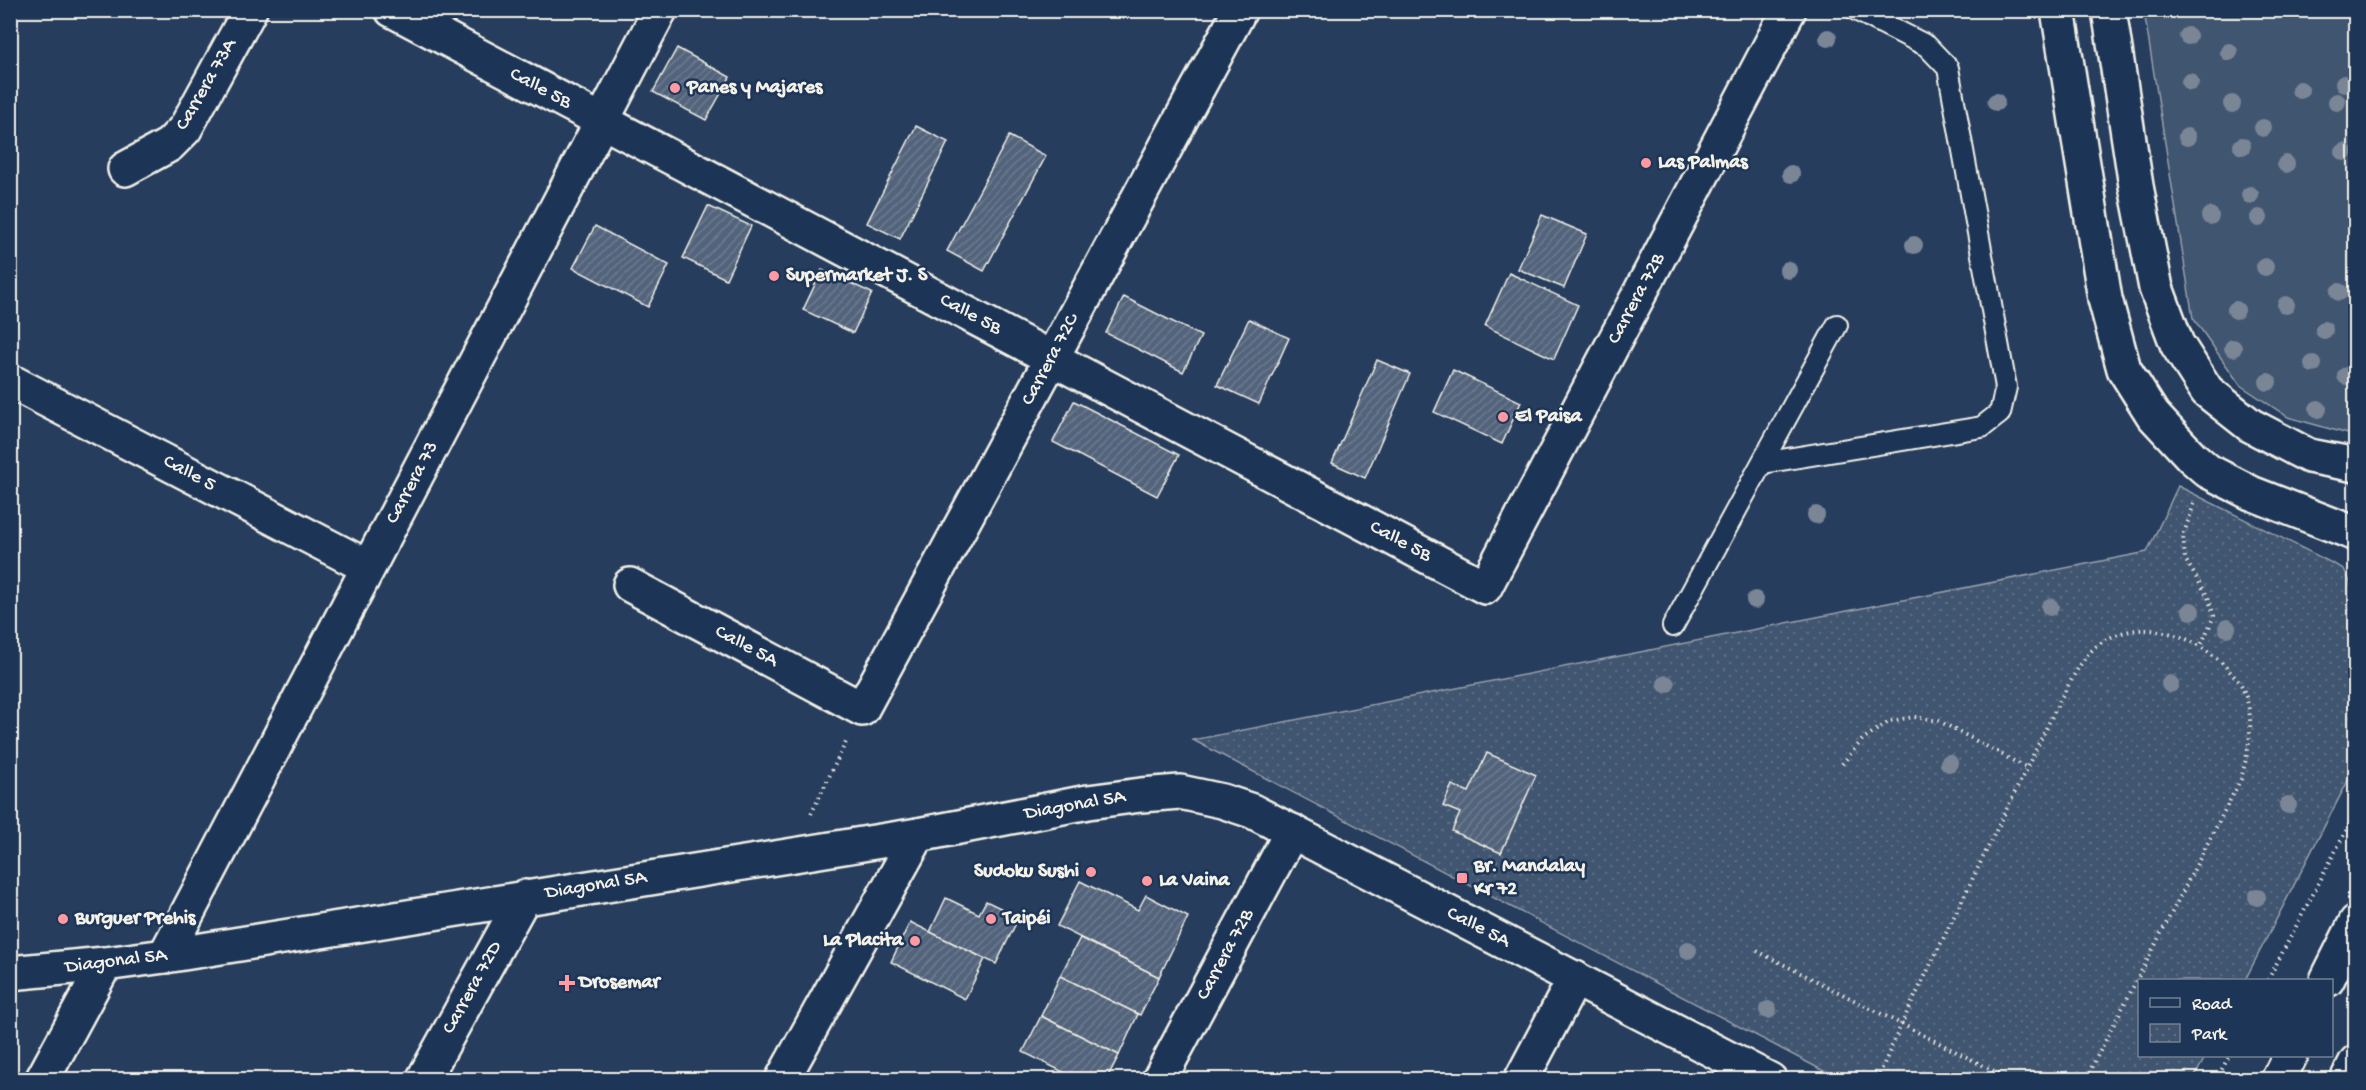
<svg xmlns="http://www.w3.org/2000/svg" width="2366" height="1090" font-family="'Gochi Hand',sans-serif">
  <defs>
    <pattern id="park-dots" width="8" height="8" patternUnits="userSpaceOnUse" patternTransform="scale(1.5)"><rect width="8" height="8" fill="#40546f"/><path d="M2 2h.1M6 6h.1" fill="none" stroke="#5c6d84" stroke-width="1.8" stroke-linecap="round"/></pattern>
    <pattern id="building-hatch" width="6" height="6" patternUnits="userSpaceOnUse" patternTransform="scale(1.5)"><rect width="6" height="6" fill="#52647b"/><path d="M-1 1l2-2M0 6l6-6M5 7l2-2" fill="none" stroke="#6c7b8e"/></pattern>
  </defs>
  <rect width="100%" height="100%" fill="#263d5d"/>
  <filter id="ink" filterUnits="userSpaceOnUse"><feTurbulence type="fractalNoise" baseFrequency=".0167" numOctaves="2"/><feDisplacementMap in="SourceGraphic" scale="12" xChannelSelector="R" yChannelSelector="G"/><feConvolveMatrix kernelMatrix="1 2 1 2 8 2 1 2 1" color-interpolation-filters="sRGB"/></filter>
  <g filter="url(#ink)">
    <!-- grass -->
    <path fill="#40546f" stroke="#9aa2ac" stroke-width="1.5" d="M2144 11H2355V436L2288 417 2240 385 2193 318Z"/>
    <!-- park -->
    <path fill="url(#park-dots)" stroke="#9aa2ac" stroke-width="1.5" d="M2178 486 2344 569 2355 593V767L2245 980H2140V1056H2206L2193 1079H1839L1193 740 2147 552Z"/>
    <!-- building -->
    <g fill="url(#building-hatch)" stroke="#f4f1e8" stroke-width="1.5">
      <path d="M677 48 730 77 706 120 653 92Z"/>
      <path d="M916 126 948 142 900 239 867 223Z"/>
      <path d="M1009 136 1046 156 984 271 947 251Z"/>
      <path d="M708 206 751 226 726 279 683 258Z"/>
      <path d="M1542 215 1587 234 1564 288 1518 269Z"/>
      <path d="M595 226 669 265 648 307 573 268Z"/>
      <path d="M822 270 872 293 853 333 803 310Z"/>
      <path d="M1509 273 1578 305 1554 359 1485 326Z"/>
      <path d="M1124 297 1201 336 1183 372 1106 333Z"/>
      <path d="M1249 319 1289 338 1259 404 1217 385Z"/>
      <path d="M1377 360 1410 374 1365 478 1332 463Z"/>
      <path d="M1453 370 1521 402 1502 444 1434 412Z"/>
      <path d="M1074 401 1179 455 1157 496 1053 442Z"/>
      <path d="M1487 753 1536 775 1501 853 1452 831 1460 813 1443 806 1452 785 1469 792Z"/>
      <path d="M1080 881 1138 910 1146 895 1188 917 1159 977 1057 926Z"/>
      <path d="M946 898 979 914 986 901 1019 917 996 964 930 932Z"/>
      <path d="M910 922 985 959 965 999 891 962Z"/>
      <path d="M1080 938 1159 977 1140 1015 1060 976Z"/>
      <path d="M1060 976 1138 1014 1119 1055 1041 1016Z"/>
      <path d="M1041 1016 1119 1055 1106 1080H1079L1023 1052Z"/>
    </g>
    <g fill="none" stroke-linecap="round" stroke-linejoin="round">
      <defs>
        <g id="lane">
          <path d="M1763 463 1982 427 2000 413 2006 387 1948 68 1927 46 1856 10"/>
          <path d="M1673 626 1837 325"/>
        </g>
        <g id="street">
          <path d="M392 10 1485 587 1789 10"/>
          <path d="M125 169 169 145 185 129 250 10"/>
          <path d="M10 381 368 567"/>
          <path d="M630 585 862 709 1240 10"/>
          <path d="M42 1080 105 964"/>
          <path d="M423 1080 524 897"/>
          <path d="M782 1080 918 835"/>
          <path d="M1159 1080 1292 831"/>
          <path d="M1521 1080 1575 978"/>
        </g>
        <g id="secondary">
          <path d="M165 956 660 10"/>
          <path d="M10 973 105 964 165 956 918 835 1088 802 1141 795 1180 792 1222 801 1252 811 1770 1080"/>
        </g>
        <g id="highway">
          <path d="M2058 10 2105 299 2124 369 2153 415 2192 457 2208 471 2251 493 2356 534"/>
          <path d="M2109 10 2136 186 2156 288 2177 344 2207 391 2250 425 2309 456 2356 465"/>
          <path d="M2327 980 2356 922"/>
          <path d="M2278 1080 2290 1056"/>
          <path d="M2347 1080 2356 1062"/>
        </g>
      </defs>
      <!-- lane casing -->
      <use href="#lane" stroke="#f4f1e8" stroke-width="24"/>
      <!-- street casing -->
      <use href="#street" stroke="#f4f1e8" stroke-width="38"/>
      <!-- secondary casing -->
      <use href="#secondary" stroke="#f4f1e8" stroke-width="38"/>
      <!-- highway casing -->
      <use href="#highway" stroke="#f4f1e8" stroke-width="38"/>
      <!-- path -->
      <g stroke="#f4f1e8" stroke-width="4" stroke-dasharray="1.5 4.5" stroke-linecap="butt">
        <path d="M2194 504 2183 536 2185 559 2208 597 2214 616 2201 645"/>
        <path d="M1842 764 1863 739 1890 721 1914 717 1939 721 2027 768"/>
        <path d="M811 814 846 742"/>
        <path d="M1757 951 2012 1080"/>
        <path d="M2268 980 2356 812"/>
        <path d="M1877 1080 1902 1023 2061 698C2072 680 2081 658 2098 645 2140 613 2202 636 2232 674 2236 679 2241 683 2243 689 2256 719 2249 749 2241 779L2085 1080"/>
        <path d="M2216 1080 2229 1056"/>
      </g>
      <!-- lane -->
      <use href="#lane" stroke="#1d3557" stroke-width="20"/>
      <!-- street -->
      <use href="#street" stroke="#1d3557" stroke-width="33"/>
      <!-- secondary -->
      <use href="#secondary" stroke="#1d3557" stroke-width="33"/>
      <!-- highway -->
      <use href="#highway" stroke="#1d3557" stroke-width="33"/>
    </g>
    <!-- trees -->
    <g fill="#7a8696">
      <circle cx="2188" cy="36" r="9"/>
      <circle cx="1828" cy="38" r="9"/>
      <circle cx="2229" cy="52" r="9"/>
      <circle cx="2190" cy="82" r="9"/>
      <circle cx="2344" cy="84" r="9"/>
      <circle cx="2300" cy="90" r="9"/>
      <circle cx="1996" cy="102" r="9"/>
      <circle cx="2337" cy="102" r="9"/>
      <circle cx="2232" cy="104" r="9"/>
      <circle cx="2263" cy="128" r="9"/>
      <circle cx="2187" cy="137" r="9"/>
      <circle cx="2242" cy="146" r="9"/>
      <circle cx="2344" cy="152" r="9"/>
      <circle cx="2286" cy="164" r="9"/>
      <circle cx="1791" cy="174" r="9"/>
      <circle cx="2250" cy="195" r="9"/>
      <circle cx="2210" cy="216" r="9"/>
      <circle cx="2259" cy="218" r="9"/>
      <circle cx="1914" cy="245" r="9"/>
      <circle cx="2265" cy="267" r="9"/>
      <circle cx="1788" cy="270" r="9"/>
      <circle cx="2339" cy="292" r="9"/>
      <circle cx="2286" cy="305" r="9"/>
      <circle cx="2236" cy="310" r="9"/>
      <circle cx="2324" cy="330" r="9"/>
      <circle cx="2233" cy="348" r="9"/>
      <circle cx="2313" cy="364" r="9"/>
      <circle cx="2346" cy="376" r="9"/>
      <circle cx="2268" cy="382" r="9"/>
      <circle cx="2318" cy="409" r="9"/>
      <circle cx="1816" cy="515" r="9"/>
      <circle cx="1755" cy="600" r="9"/>
      <circle cx="2050" cy="607" r="9"/>
      <circle cx="2191" cy="611" r="9"/>
      <circle cx="2227" cy="628" r="9"/>
      <circle cx="1666" cy="684" r="9"/>
      <circle cx="2170" cy="684" r="9"/>
      <circle cx="1949" cy="763" r="9"/>
      <circle cx="2288" cy="805" r="9"/>
      <circle cx="2257" cy="897" r="9"/>
      <circle cx="1688" cy="950" r="9"/>
      <circle cx="1768" cy="1010" r="9"/>
    </g>
  </g>
  <!-- markers -->
  <g fill="#ff9aa2" stroke="#1d3557" stroke-width="2">
    <circle cx="675" cy="88" r="6"/>
    <circle cx="1646" cy="163" r="6"/>
    <circle cx="774" cy="276" r="6"/>
    <circle cx="1503" cy="417" r="6"/>
    <circle cx="1091" cy="872" r="6"/>
    <rect x="1456" y="872" width="12" height="12" rx="3"/>
    <circle cx="1147" cy="881" r="6"/>
    <circle cx="63" cy="919" r="6"/>
    <circle cx="991" cy="919" r="6"/>
    <circle cx="915" cy="941" r="6"/>
    <path d="M564 974h6v6h6v6h-6v6h-6v-6h-6v-6h6z"/>
  </g>
  <g text-anchor="middle" dominant-baseline="central" stroke-width="5" stroke-linejoin="round" paint-order="stroke">
    <!-- street labels -->
    <g font-size="20" fill="#f4f1e8" stroke="#1d3557">
      <text transform="translate(207 85) rotate(-60)">Carrera 73A</text>
      <text transform="translate(540 89) rotate(28)">Calle 5B</text>
      <text transform="translate(1637 299) rotate(-62)">Carrera 72B</text>
      <text transform="translate(970 315) rotate(28)">Calle 5B</text>
      <text transform="translate(1051 360) rotate(-62)">Carrera 72C</text>
      <text transform="translate(189 474) rotate(28)">Calle 5</text>
      <text transform="translate(413 483) rotate(-62)">Carrera 73</text>
      <text transform="translate(1400 542) rotate(28)">Calle 5B</text>
      <text transform="translate(746 647) rotate(28)">Calle 5A</text>
      <text transform="translate(1075 806) rotate(-10)">Diagonal 5A</text>
      <text transform="translate(596 886) rotate(-9)">Diagonal 5A</text>
      <text transform="translate(1478 928) rotate(27)">Calle 5A</text>
      <text transform="translate(1226 955) rotate(-62)">Carrera 72B</text>
      <text transform="translate(116 962) rotate(-7)">Diagonal 5A</text>
      <text transform="translate(473 988) rotate(-61)">Carrera 72D</text>
    </g>
    <!-- poi labels -->
    <g font-size="20" font-weight="bold" fill="#f4f1e8" stroke="#1d3557" text-anchor="start">
      <text x="687" y="88">Panes y Majares</text>
      <text x="1658" y="163">Las Palmas</text>
      <text x="786" y="276">Supermarket J. S</text>
      <text x="1515" y="417">El Paisa</text>
      <text x="1474" y="867">Br. Mandalay<tspan x="1474" dy="23">Kr 72</tspan></text>
      <text x="1079" y="872" text-anchor="end">Sudoku Sushi</text>
      <text x="1159" y="881">La Vaina</text>
      <text x="75" y="919">Burguer Prehis</text>
      <text x="1003" y="919">Taipéi</text>
      <text x="903" y="941" text-anchor="end">La Placita</text>
      <text x="579" y="983">Drosemar</text>
    </g>
  </g>
  <!-- margin -->
  <rect width="2366" height="1090" fill="none" stroke="#1d3557" stroke-width="36"/>
  <rect x="18" y="18" width="2330" height="1054" fill="none" stroke="#f4f1e8" stroke-width="2" filter="url(#ink)"/>
  <!-- legend -->
  <rect x="2138" y="979" width="195" height="78" fill="#1d3557" stroke="#738091" stroke-width="1.5"/>
  <rect x="2150" y="998" width="30" height="9" fill="#1d3557" stroke="#738091" stroke-width="1.5"/>
  <text x="2192" y="1009" font-size="18" fill="#f4f1e8">Road</text>
  <rect x="2150" y="1024" width="30" height="18" fill="url(#park-dots)" stroke="#738091" stroke-width="1.5"/>
  <text x="2192" y="1039" font-size="18" fill="#f4f1e8">Park</text>
</svg>
